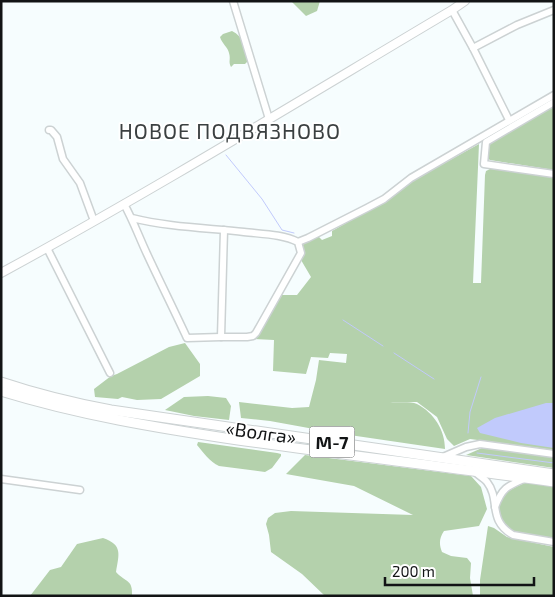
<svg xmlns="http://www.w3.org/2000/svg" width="555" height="597" font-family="'Exo 2',sans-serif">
  <rect width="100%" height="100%" fill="#f6fdfe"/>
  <!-- green -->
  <g fill="#b4d1ac">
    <path d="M291 1H320L317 11 306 16Z"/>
    <path d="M232 31C243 36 248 50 247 62L245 64H234L231 67C228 61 231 60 229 53 228 47 222 44 220 37L223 34Z"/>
    <path d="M554 105V170L490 160 487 158 486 143Z"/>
    <path d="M479 144 473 283H481L485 175 486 171 492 168 554 177V450L470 439 454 446 447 439 437 417 417 402H390C397 403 410 401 417 404 434 413 445 430 445 449L336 433 270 421 241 418 239 402 292 408 309 407 316 380 319 360 346 363 347 354 330 353 328 358 311 357 306 374 273 371 274 340 254 339 282 295H297L311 277 301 260 302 246 305 242 318 236 322 240 332 236V231L380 204 414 180Z"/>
    <path d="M185 343 200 364V376L161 399 137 400 122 397 118 399 95 397 94 389 111 376 117 374 169 347Z"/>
    <path d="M208 396 226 398 231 406 229 420 194 416 165 410 184 397Z"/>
    <path d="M198 442 277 453 281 454V456L272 468 265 472 219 466C210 462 203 452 197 445Z"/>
    <path d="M482 448 554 457V468L466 455Z"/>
    <path d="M305 455 471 476 481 487 487 509 479 526 444 531C439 538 439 545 442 552L451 556 467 558 471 563 470 578 473 596H325L302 574 271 552 269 535 266 524 268 518 275 513 291 511 413 515 354 486 286 474Z"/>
    <path d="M527 482 554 485V538L552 539C542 537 518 535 510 530 503 526 501 521 499 514 493 496 513 488 527 482Z"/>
    <path d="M488 526 494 528 507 537 554 547V596H480V580Z"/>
    <path d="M103 538C123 545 119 554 116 572 126 583 133 579 132 596H30L50 570 61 567 77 544Z"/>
  </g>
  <!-- water -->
  <path fill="#c1cafc" d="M546 403H554V448L521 443 480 433 477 428 495 418Z"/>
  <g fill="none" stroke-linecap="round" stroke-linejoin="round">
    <!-- stream -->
    <g stroke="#c1cafc" stroke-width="1">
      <path d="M226 155 262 199 282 230 294 233"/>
      <path d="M343 320 383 346"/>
      <path d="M394 353 434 379"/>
      <path d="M468 433 470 412 481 377"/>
      <path d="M477 453 554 463"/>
    </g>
    <defs>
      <g id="minor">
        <path d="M233 1 269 119"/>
        <path d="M452 10 473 48 509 120"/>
        <path d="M473 48 517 25 554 10"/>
        <path d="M554 102 486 142 484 164 554 174"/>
        <path d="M49 130H51L57 137 63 159 80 183 94 221"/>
        <path d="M124 204C133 220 139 237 147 254 160 282 174 310 187 338L221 337H247L253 336 256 333 301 253 298 242C283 234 261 234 244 232 207 228 168 227 132 218"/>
        <path d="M298 242 308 238 367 208 384 199 411 178 554 95"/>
        <path d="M47 248 110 373"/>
        <path d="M221 337 224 230"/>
        <path d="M443 457 466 447 480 444 554 454"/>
        <path d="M475 472C478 475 484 478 487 482 501 500 487 520 513 535L554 542"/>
        <path d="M1 479 80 490"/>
        <path d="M495 507C502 488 507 486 526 478"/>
      </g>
      <path id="major" d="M1 273C154 190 302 99 452 10L465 1"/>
      <g id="highway">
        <path d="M1 382C37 394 74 403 111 410L554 474"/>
        <path d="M1 391C79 415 158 428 238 440 343 455 449 467 554 482"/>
      </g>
    </defs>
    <!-- minor casing -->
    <use href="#minor" stroke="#ccd2d3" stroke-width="9"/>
    <!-- major casing -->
    <use href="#major" stroke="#ccd2d3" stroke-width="10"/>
    <!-- highway casing -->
    <use href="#highway" stroke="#ccd2d3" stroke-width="11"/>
    <!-- minor -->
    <use href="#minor" stroke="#fff" stroke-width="6"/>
    <!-- major -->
    <use href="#major" stroke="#fff" stroke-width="8"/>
    <!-- highway -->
    <use href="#highway" stroke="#fff" stroke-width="9"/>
  </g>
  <g text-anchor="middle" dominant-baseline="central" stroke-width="4" stroke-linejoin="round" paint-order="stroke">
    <!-- shield labels -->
    <rect fill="#fff" stroke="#595a5b" stroke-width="1" x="309.5" y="426.5" width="45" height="31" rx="4"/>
    <g font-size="18" font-weight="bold" fill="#121415">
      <text x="332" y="442">М-7</text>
    </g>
    <!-- street labels -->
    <g font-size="19" fill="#121415" stroke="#fff">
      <text transform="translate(261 432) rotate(8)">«Волга»</text>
    </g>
    <!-- quarter labels -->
    <g font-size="21" letter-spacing="1" fill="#3b4041" stroke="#fff">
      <text x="230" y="130">НОВОЕ ПОДВЯЗНОВО</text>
    </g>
  </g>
  <!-- border -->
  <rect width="555" height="597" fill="none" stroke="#121415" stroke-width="5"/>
  <!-- scale -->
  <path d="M385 577v8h149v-8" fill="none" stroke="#121415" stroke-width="2.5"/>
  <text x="392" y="577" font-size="15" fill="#121415" stroke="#ffffff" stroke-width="4" paint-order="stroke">200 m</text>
</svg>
